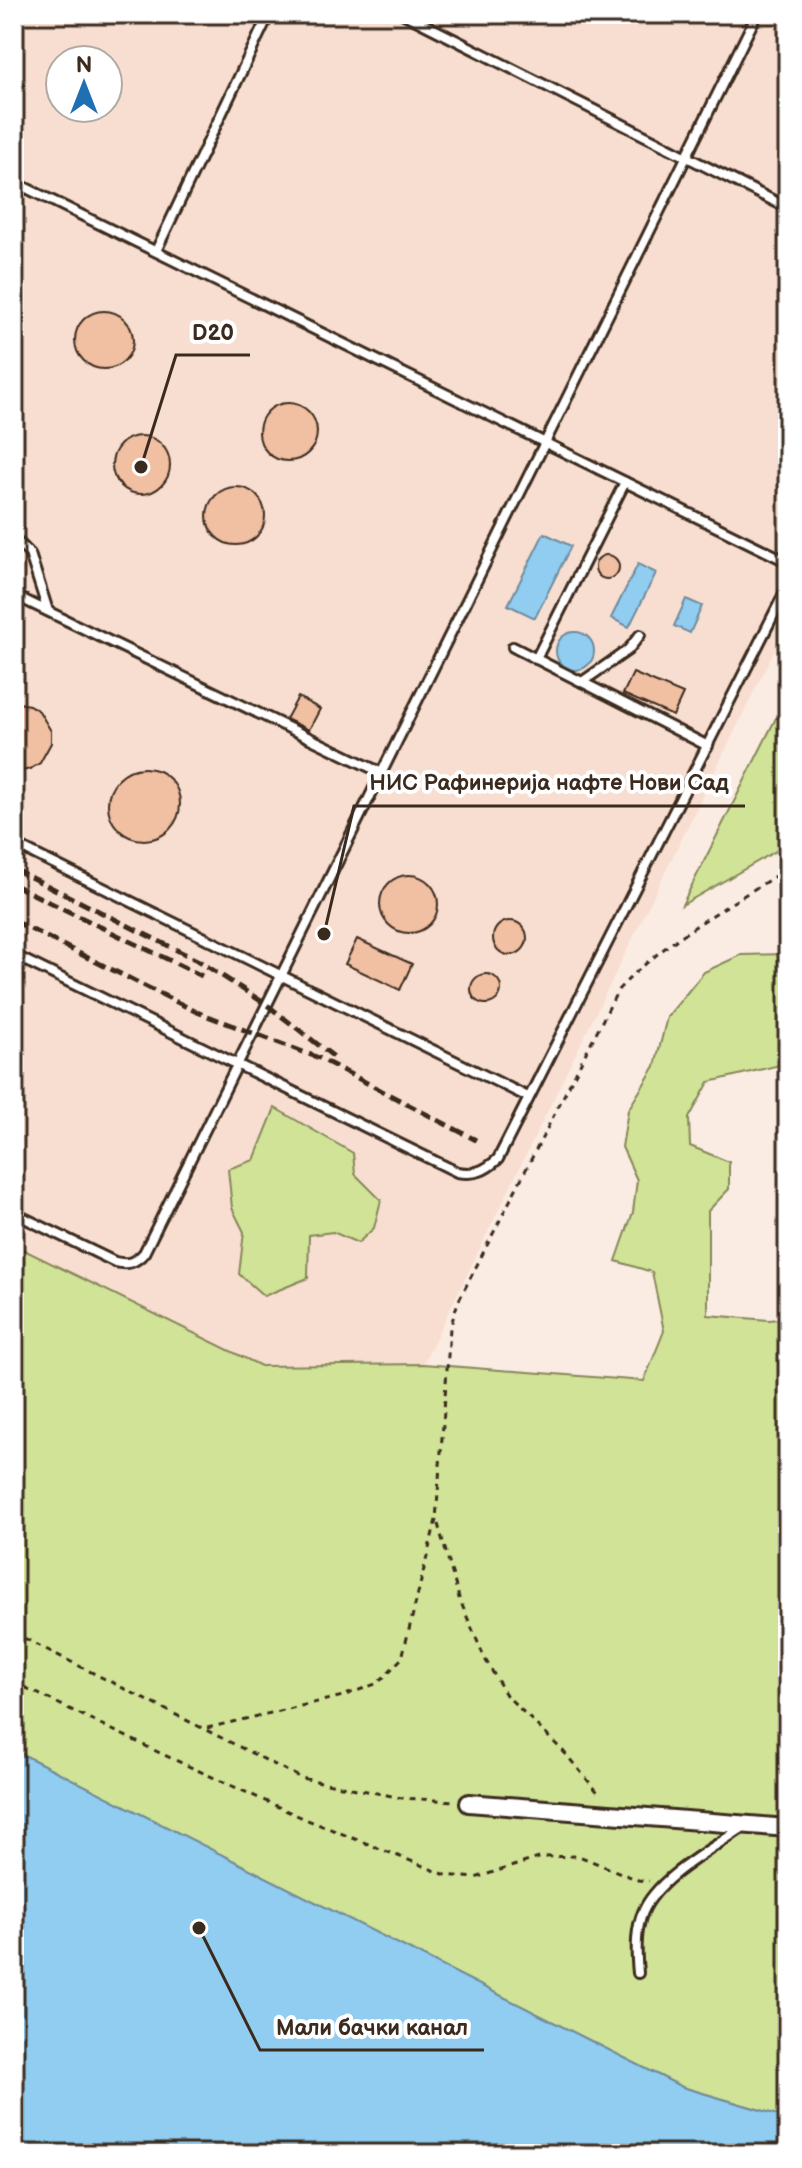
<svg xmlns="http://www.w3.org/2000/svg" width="802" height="2168" font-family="'Balsamiq Sans',sans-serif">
  <rect width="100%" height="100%" fill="#fbece3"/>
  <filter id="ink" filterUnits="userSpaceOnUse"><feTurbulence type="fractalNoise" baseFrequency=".0125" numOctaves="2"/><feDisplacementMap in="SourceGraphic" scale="16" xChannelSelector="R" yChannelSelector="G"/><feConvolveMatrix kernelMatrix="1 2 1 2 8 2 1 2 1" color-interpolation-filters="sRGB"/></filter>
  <g filter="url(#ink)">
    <!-- built -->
    <path fill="#f8ded0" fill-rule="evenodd" d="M14 14H788V623L423 1364 261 1366 14 1245ZM60 60H108V108H60Z"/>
    <!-- green -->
    <g fill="#d0e397" stroke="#86865a" stroke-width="2">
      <path d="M788 716V844L682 905 776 718Z"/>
      <path d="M788 954V1063L709 1082 689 1118 690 1146 729 1162V1189L708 1211V1315L769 1320 788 1318V2118L682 2087 14 1750V1245L261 1366 423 1364 644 1381 664 1331 652 1272 616 1261 633 1212 637 1180 622 1147 628 1110 655 1066 667 1017 704 972 741 955Z"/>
      <path d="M275 1108 353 1153 355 1174 381 1200 374 1228 358 1243 333 1232 309 1235 308 1278 264 1296 239 1274 244 1232 232 1208 228 1169 254 1160Z"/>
    </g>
    <!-- water -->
    <g fill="#91cdf1" stroke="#6f8c9d" stroke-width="2">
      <path d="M544 533 571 546 535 618 508 605Z"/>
      <path d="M638 564 656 573 629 627 611 618Z"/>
      <path d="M686 599 702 606 690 633 674 626Z"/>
      <circle cx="575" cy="651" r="19"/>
      <path d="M14 1750 682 2087 788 2118V2154H14Z"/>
    </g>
    <!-- building -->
    <g fill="#f1bfa2" stroke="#3b2a1e" stroke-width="2">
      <circle cx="104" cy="340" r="29"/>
      <circle cx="288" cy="432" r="29"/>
      <circle cx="141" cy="465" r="29"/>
      <circle cx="236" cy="516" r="29"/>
      <circle cx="607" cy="567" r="12"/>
      <path d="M633 673 683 694 673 716 623 694Z"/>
      <path d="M298 697 320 709 309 730 286 719Z"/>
      <path d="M14 702 29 705 39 711 51 731V743L40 763 30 769 14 773Z"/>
      <circle cx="144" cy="804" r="36"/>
      <circle cx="409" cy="904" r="29"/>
      <circle cx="510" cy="938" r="17"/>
      <path d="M357 939 412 964 400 990 345 964Z"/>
      <circle cx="486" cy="989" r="15"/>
    </g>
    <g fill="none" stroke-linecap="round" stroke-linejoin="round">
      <defs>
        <g id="lane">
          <path d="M404 14 788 208"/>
          <path d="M14 182 788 562"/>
          <path d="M156 251 269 14"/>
          <path d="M14 538 30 554 48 611"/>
          <path d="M14 595 382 773"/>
          <path d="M513 647 708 746"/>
          <path d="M536 659 625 482"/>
          <path d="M582 682 628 650 640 635"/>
          <path d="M14 844 528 1097"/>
          <path d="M14 955 457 1172C475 1175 485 1171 498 1159L788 586"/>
          <path d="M14 1213 115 1262C127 1265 135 1263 144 1253L757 14"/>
          <path d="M638 1973C636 1954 635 1930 643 1912 658 1877 712 1849 742 1828"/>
        </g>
        <path id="street" d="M469 1803 788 1828"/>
      </defs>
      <!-- lane casing -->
      <use href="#lane" stroke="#3b2a1e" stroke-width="14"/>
      <!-- street casing -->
      <use href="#street" stroke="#3b2a1e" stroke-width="22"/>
      <!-- path -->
      <g stroke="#3b2a1e" stroke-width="3" stroke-dasharray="6 6" stroke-linecap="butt">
        <path d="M438 1524 459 1598 485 1659 506 1695 563 1751 601 1796"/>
        <path d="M14 1633 301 1778 402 1798 454 1801"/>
        <path d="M14 1682 164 1755 305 1819 446 1875 475 1878 542 1857 579 1856 638 1880 649 1881"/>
        <path d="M207 1728 343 1696 378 1683 402 1658 436 1520 450 1328 458 1302 618 990C666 939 730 905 788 868"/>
      </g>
      <!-- lane -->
      <use href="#lane" stroke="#fff" stroke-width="8"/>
      <!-- street -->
      <use href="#street" stroke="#fff" stroke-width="16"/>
      <!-- rail -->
      <g stroke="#3b2a1e" stroke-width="5" stroke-dasharray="12 6" stroke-linecap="butt">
        <path d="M14 869 199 961 267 1005 334 1057"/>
        <path d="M14 885 202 976"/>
        <path d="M14 921 197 1012 319 1058 476 1140"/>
      </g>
    </g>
  </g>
  <!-- callouts -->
  <path fill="none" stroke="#3b2a1e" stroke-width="3" d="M141 467L176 355H250M324 934L354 806H745M199 1928L260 2050H484"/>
  <g fill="#3b2a1e" stroke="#fff" stroke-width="3">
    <circle cx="141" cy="467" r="8"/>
    <circle cx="324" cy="934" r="8"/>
    <circle cx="199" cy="1928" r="8"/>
  </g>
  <g font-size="22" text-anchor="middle" font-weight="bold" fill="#3b2a1e" stroke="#fff" stroke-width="8" stroke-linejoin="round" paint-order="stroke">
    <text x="213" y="340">D20</text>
    <text x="549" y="790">НИС Рафинерија нафте Нови Сад</text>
    <text x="372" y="2035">Мали бачки канал</text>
  </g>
  <!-- margin -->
  <rect width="802" height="2168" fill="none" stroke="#fff" stroke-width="48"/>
  <rect x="24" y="24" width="754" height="2120" fill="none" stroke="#3b2a1e" stroke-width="3" filter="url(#ink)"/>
  <!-- north arrow -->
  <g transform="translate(84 84)"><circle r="38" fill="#ffffff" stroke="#b1aaa5" stroke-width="2"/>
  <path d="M0-6L14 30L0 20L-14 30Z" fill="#1f6fb2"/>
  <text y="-12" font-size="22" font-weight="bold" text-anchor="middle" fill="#3b2a1e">N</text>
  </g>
</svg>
